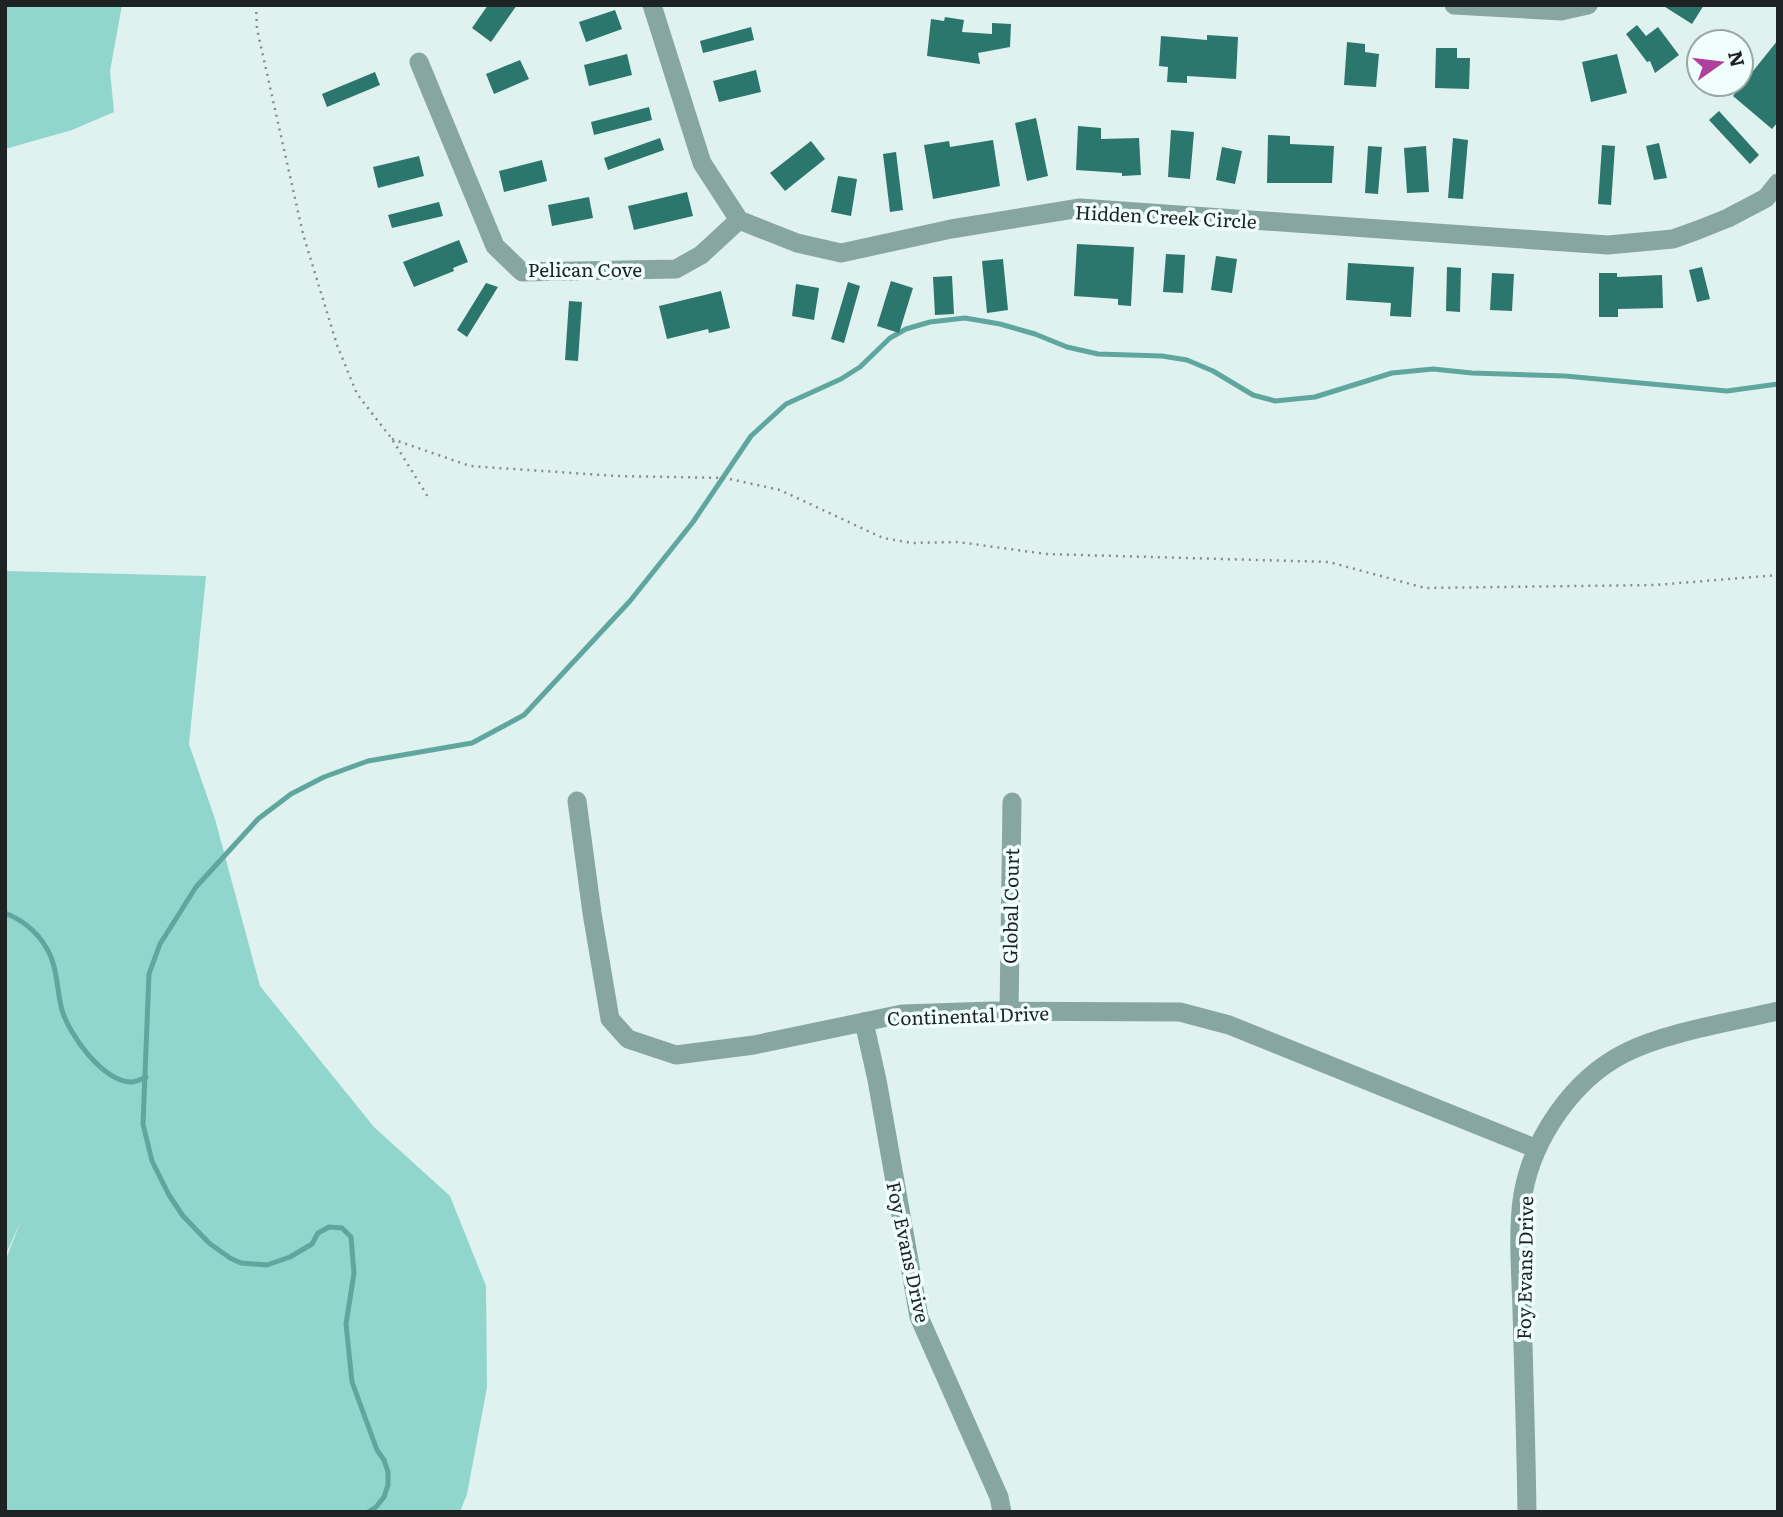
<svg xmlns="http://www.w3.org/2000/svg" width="1783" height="1517" font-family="Literata,serif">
  <rect width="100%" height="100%" fill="#e0f2ef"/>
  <!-- green -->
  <g fill="#91d6cd">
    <path d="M5 5H122L110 71 114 112 72 130 5 149Z"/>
    <path d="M5 571 206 576 189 744 215 819 260 986 374 1127 450 1196 486 1286 487 1387 467 1494 460 1512H5V1261L21 1221 5 1256Z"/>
  </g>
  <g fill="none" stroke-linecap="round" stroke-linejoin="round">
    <!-- stream -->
    <g stroke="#5fa79e" stroke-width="5">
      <path d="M5 913C25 921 42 936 51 957 58 974 57 992 62 1010 69 1034 102 1081 131 1082 135 1082 142 1079 146 1077"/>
      <path d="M368 1512 376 1507 384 1497 388 1485V1472L384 1460 377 1450 352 1382 346 1324 354 1273 351 1237 342 1228 329 1227 318 1233 312 1244 290 1257 267 1265 241 1263 230 1258 209 1243 183 1216 169 1195 152 1161 143 1124 149 974 160 944 196 887 258 819 291 794 324 777 368 761 472 743 524 715 630 601 693 522 751 436 786 404 841 379 860 367 890 338 906 329 930 322 965 318 1000 324 1035 334 1067 347 1098 354 1162 356 1187 360 1213 371 1253 395 1275 401 1315 397 1392 373 1433 369 1472 373 1565 376 1727 391 1778 384"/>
    </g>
  </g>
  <!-- building -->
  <g fill="#2b766d">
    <path d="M488 5H517L491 42 472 28Z"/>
    <path d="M1662 5H1704L1692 24Z"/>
    <path d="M615 10 622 29 586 42 579 22Z"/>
    <path d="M945 17 964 20 962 32 992 34V23L1011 24 1010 47 978 53 980 64 927 56 931 19 944 21Z"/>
    <path d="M1637 25 1646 36 1658 27 1679 55 1655 73 1650 61 1647 62 1626 34Z"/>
    <path d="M751 27 754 40 703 53 700 41Z"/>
    <path d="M1207 35 1238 37 1236 79 1187 76V83L1167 82 1168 67 1159 66 1161 36 1207 40Z"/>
    <path d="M1778 40V122L1772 129 1733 96Z"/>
    <path d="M1347 42 1365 44V52L1379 54 1376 87 1344 85Z"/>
    <path d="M1436 48H1457V58H1470L1469 89 1435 88Z"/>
    <path d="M627 54 632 75 589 86 584 65Z"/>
    <path d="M1617 54 1627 93 1591 102 1582 62Z"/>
    <path d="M520 60 529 79 494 94 486 74Z"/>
    <path d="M756 70 761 92 719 102 713 81Z"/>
    <path d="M375 72 380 85 327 107 322 94Z"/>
    <path d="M649 107 652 120 594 135 591 122Z"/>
    <path d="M1719 111 1759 155 1750 164 1709 120Z"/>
    <path d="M1036 118 1048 176 1027 181 1015 123Z"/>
    <path d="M1078 126 1101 128V139L1139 138 1141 175 1122 176V173L1076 170Z"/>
    <path d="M1171 130 1194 132 1190 179 1168 177Z"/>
    <path d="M1268 135 1290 136V144L1334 146 1332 183H1267Z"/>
    <path d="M660 138 664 150 608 170 604 158Z"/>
    <path d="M1453 138 1468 140 1463 199 1448 198Z"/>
    <path d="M993 140 1000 186 933 199 924 145 949 141 950 147Z"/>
    <path d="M811 141 825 159 785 191 770 173Z"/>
    <path d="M1659 143 1667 178 1654 180 1646 146Z"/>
    <path d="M1602 145 1615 146 1611 205 1598 204Z"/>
    <path d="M1368 146 1382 147 1378 194 1365 193Z"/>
    <path d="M1426 146 1429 192 1407 193 1404 148Z"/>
    <path d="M1222 147 1242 151 1235 184 1216 180Z"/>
    <path d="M896 152 903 210 890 212 883 154Z"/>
    <path d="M419 156 424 176 378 188 373 167Z"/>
    <path d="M542 160 547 181 504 192 499 171Z"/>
    <path d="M838 176 857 179 851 216 831 212Z"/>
    <path d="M687 192 693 216 634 230 628 206Z"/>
    <path d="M589 197 593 218 552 226 548 205Z"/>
    <path d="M439 202 443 216 392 228 388 215Z"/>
    <path d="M459 240 468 262 453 268 454 271 414 287 403 262Z"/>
    <path d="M1077 244 1134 247 1131 306 1118 305V299L1074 296Z"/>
    <path d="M1166 254 1185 255 1183 293 1163 292Z"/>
    <path d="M1216 256 1237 259 1232 293 1211 290Z"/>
    <path d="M1003 259 1008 310 987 313 982 261Z"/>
    <path d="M1348 263 1414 267 1411 317 1390 316 1391 303 1346 300Z"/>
    <path d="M1447 267 1461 268 1460 312 1446 311Z"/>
    <path d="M1702 267 1710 299 1697 302 1689 270Z"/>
    <path d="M1492 273 1514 274 1512 311 1490 310Z"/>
    <path d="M1599 273H1617V277L1662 275 1663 308 1618 309V317H1599Z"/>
    <path d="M952 276 954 314 935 315 933 277Z"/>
    <path d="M891 281 913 288 899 333 877 326Z"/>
    <path d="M848 282 860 286 844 343 831 339Z"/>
    <path d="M486 283 498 287 467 337 457 330Z"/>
    <path d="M796 284 819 288 814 320 792 316Z"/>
    <path d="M721 291 730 328 709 333 708 329 667 339 659 306Z"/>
    <path d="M569 301 582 302 578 361 565 360Z"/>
  </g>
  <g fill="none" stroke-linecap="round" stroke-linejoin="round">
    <!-- path -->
    <g stroke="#818e8c" stroke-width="2.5" stroke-dasharray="2 5" stroke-linecap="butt">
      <path d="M256 5 257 29 303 234 337 345 357 394 392 439 428 497"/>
      <path d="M392 439 470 466 616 476 725 478 780 490 883 538 912 543 958 542 1046 554 1329 562 1425 588 1655 585 1778 575"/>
    </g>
    <!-- street -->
    <g stroke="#88a6a1" stroke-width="19">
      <path d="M652 5 702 163 739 220 797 243 841 253 951 229 1080 208 1608 245 1673 239 1698 230 1728 218 1766 198 1778 183"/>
      <path d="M1454 5 1561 11 1588 5"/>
      <path d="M419 62 495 246 522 272 676 269 701 255 739 220"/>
      <path d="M577 801 592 913 610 1019 628 1039 676 1055 754 1045 902 1014 992 1011 1180 1012 1229 1025 1537 1149"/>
      <path d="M1009 1011 1012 802"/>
      <path d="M864 1022 877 1080 919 1317 999 1497 1002 1512"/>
      <path d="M1527 1512C1526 1445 1524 1378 1522 1311 1521 1275 1517 1229 1523 1194 1533 1138 1573 1079 1625 1053 1666 1032 1732 1022 1778 1011"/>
    </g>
  </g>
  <g text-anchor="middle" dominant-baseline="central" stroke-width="7" stroke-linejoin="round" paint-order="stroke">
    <!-- street labels -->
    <g font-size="19" fill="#1c2322" stroke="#f0fffc">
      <text transform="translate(1166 216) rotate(3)">Hidden Creek Circle</text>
      <text x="585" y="269">Pelican Cove</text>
      <text transform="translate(1010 906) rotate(-89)">Global Court</text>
      <text transform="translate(968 1015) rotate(-2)">Continental Drive</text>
      <text transform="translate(909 1252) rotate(78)">Foy Evans Drive</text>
      <text transform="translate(1524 1268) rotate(-89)">Foy Evans Drive</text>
    </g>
  </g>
  <!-- border -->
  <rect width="1783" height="1517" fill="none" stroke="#1c2322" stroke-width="14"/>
  <!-- north arrow -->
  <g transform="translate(1720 63) rotate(76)"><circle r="33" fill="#f0fffc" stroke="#9ba7a5" stroke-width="2"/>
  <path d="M0-5L12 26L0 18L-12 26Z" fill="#af409d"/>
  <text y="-10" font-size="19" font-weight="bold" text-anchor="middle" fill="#1c2322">N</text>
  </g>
</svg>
